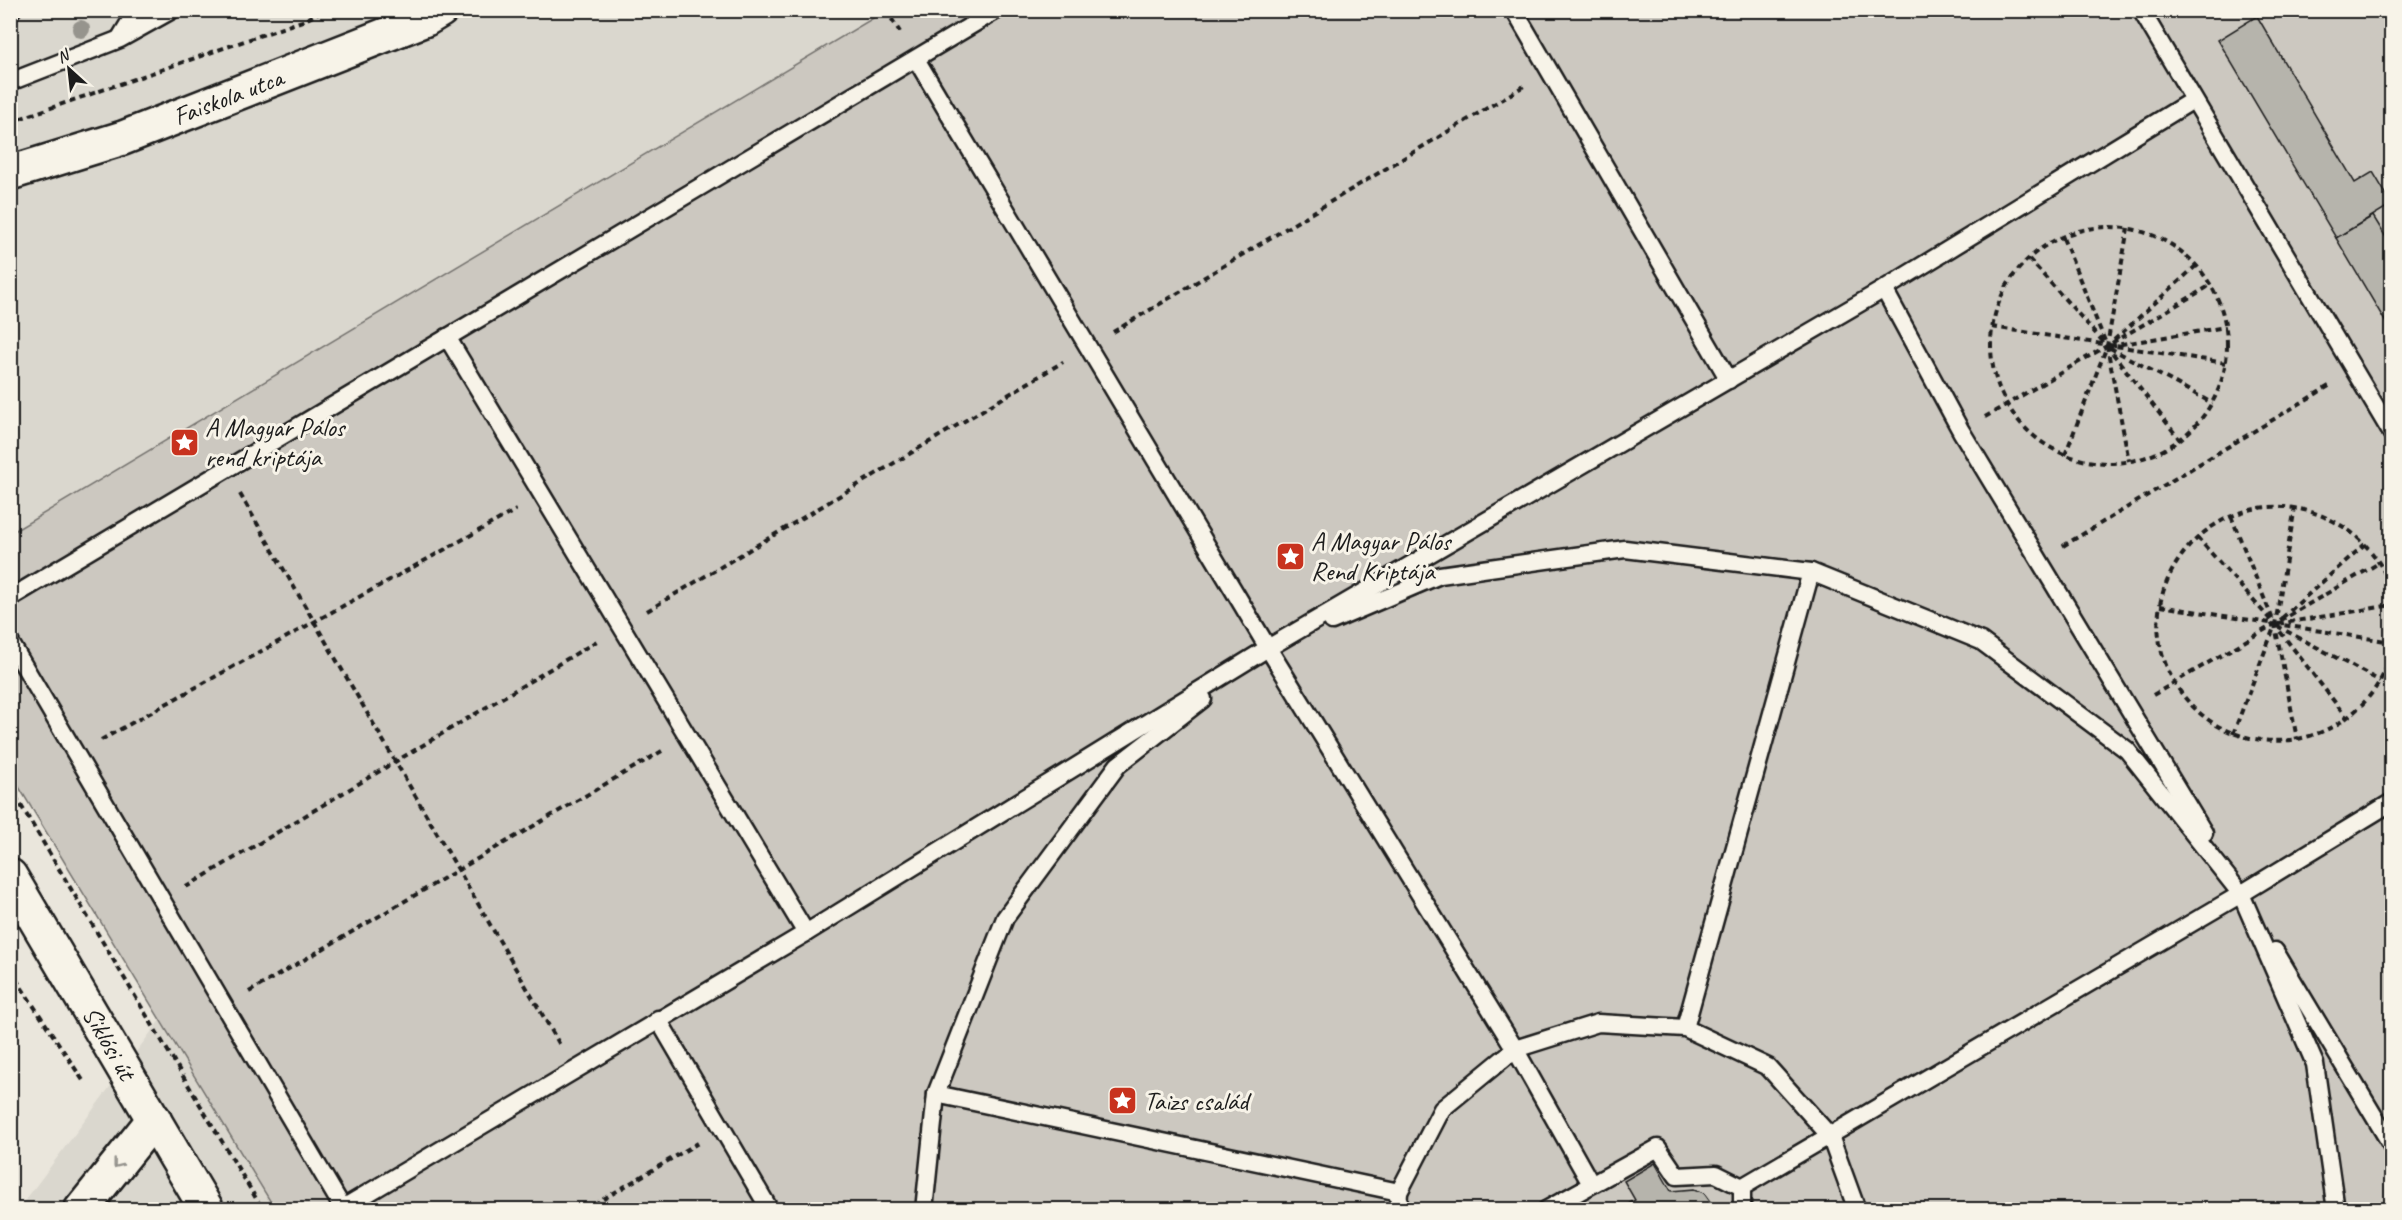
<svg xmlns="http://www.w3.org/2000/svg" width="2402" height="1220" font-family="Caveat,sans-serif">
  <rect width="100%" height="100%" fill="#eae6dc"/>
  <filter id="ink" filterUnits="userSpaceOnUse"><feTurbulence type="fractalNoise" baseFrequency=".0167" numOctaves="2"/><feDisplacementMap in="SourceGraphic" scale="12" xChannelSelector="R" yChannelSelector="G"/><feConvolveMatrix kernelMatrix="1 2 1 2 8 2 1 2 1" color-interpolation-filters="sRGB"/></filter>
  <g filter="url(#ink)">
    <!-- built -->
    <g fill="#dad7ce">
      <path d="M11 10 885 11 11 533Z"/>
      <path d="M160 1020 275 1209 18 1210Z"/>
    </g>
    <!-- green -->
    <path fill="#ccc8c0" stroke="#74726e" stroke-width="1.5" d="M2380 10 2391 24V1209H275L11 774V533L885 11Z"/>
    <!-- building -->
    <g fill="#b6b4ac" stroke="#1c1c1c" stroke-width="1.5">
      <path d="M2257 16 2355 183 2373 172 2392 204 2336 238 2218 40Z"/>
      <path d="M2373 216 2392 247V333L2336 238Z"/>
      <path d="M1655 1163 1671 1191 1694 1189 1704 1193 1716 1210H1618L1635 1200 1624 1181Z"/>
    </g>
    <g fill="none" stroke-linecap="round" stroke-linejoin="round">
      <defs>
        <g id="service">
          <path d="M1514 10 1729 380"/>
          <path d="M2141 10 2392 434"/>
          <path d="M10 12 12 10"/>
          <path d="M120 38 137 10"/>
          <path d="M916 59 1268 648 1515 1049 1591 1184"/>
          <path d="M10 82 120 39 172 10"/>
          <path d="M1884 289 1961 431 2204 833"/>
          <path d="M447 337 806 933"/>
          <path d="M10 598 997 10"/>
          <path d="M1332 621 1440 575 1625 549 1811 572 1981 641 2127 750 2241 894 2315 1064 2336 1210"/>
          <path d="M10 642 344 1210"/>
          <path d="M2275 951 2392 1146"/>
          <path d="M658 1019 770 1210"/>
          <path d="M1685 1028 1811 572"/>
          <path d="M936 1094 1399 1192"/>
          <path d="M1742 1187 2241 894 2392 802"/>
          <path d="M343 1208 806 933 1268 648 1884 289 2193 100"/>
          <path d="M924 1210 936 1094 1005 918 1118 765 1203 699"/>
          <path d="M1398 1210 1399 1192 1442 1109 1515 1049 1598 1023 1685 1028 1768 1067 1830 1136 1857 1210"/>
          <path d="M1546 1210 1658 1148 1677 1176 1716 1174 1742 1187V1210"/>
        </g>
        <path id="minor" d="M81 1210 154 1119"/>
        <path id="tertiary" d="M10 173 123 138 426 19 441 10"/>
        <path id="primary" d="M10 876 207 1210"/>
      </defs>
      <!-- service casing -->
      <use href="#service" stroke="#1c1c1c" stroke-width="21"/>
      <!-- minor casing -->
      <use href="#minor" stroke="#1c1c1c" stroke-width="38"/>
      <!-- tertiary casing -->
      <use href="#tertiary" stroke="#1c1c1c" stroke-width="38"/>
      <!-- primary casing -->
      <use href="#primary" stroke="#1c1c1c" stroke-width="38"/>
      <!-- path -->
      <g stroke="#1c1c1c" stroke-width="4" stroke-dasharray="6 4.5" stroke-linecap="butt">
        <path d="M886 10 900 32"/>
        <path d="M10 122 305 20 324 10"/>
        <circle cx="2109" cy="345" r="118"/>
        <path d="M2063 238 2107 346 2129 461"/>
        <path d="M2029 259 2107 346 2180 440"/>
        <path d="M1992 327 2226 363"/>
        <path d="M1113 332 1524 86"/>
        <path d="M2114 340 2197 265"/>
        <path d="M2110 346 2226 327"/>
        <path d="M2110 348 2212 403"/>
        <path d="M1985 417 2211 285"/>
        <path d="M2065 455 2107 346 2128 228"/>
        <path d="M240 494 560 1045"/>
        <path d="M2231 516 2275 625 2297 739"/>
        <path d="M2197 537 2275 625 2347 718"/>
        <path d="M2063 546 2329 386"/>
        <path d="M2392 595C2386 564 2362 536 2335 522 2224 462 2107 591 2182 694 2195 711 2214 727 2236 734 2302 757 2373 720 2392 652"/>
        <path d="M2160 606 2392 642"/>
        <path d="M647 611 1063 362"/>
        <path d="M2282 618 2365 544"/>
        <path d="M2278 624 2392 605"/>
        <path d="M2277 626 2380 681"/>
        <path d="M2153 695 2379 563"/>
        <path d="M2233 734 2275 625 2295 507"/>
        <path d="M101 740 516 510"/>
        <path d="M10 787 263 1210"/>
        <path d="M186 887 597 641"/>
        <path d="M10 970 84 1082"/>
        <path d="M249 992 662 751"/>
        <path d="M585 1210 698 1143"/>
      </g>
      <!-- service -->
      <use href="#service" stroke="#f7f3e8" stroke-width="16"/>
      <!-- minor -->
      <use href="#minor" stroke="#f7f3e8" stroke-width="33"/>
      <!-- tertiary -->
      <use href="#tertiary" stroke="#f7f3e8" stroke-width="33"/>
      <!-- primary -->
      <use href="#primary" stroke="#f7f3e8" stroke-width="33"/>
    </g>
    <!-- trees -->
    <circle fill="#96948d" cx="81" cy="29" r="9"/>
    <!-- one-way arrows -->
    <defs><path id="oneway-chevron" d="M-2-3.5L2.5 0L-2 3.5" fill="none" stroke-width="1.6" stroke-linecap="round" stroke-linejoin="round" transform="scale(1.5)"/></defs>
    <use stroke="#94928c" href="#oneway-chevron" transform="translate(117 1164) rotate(128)"/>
  </g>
  <!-- icons -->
  <defs>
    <symbol id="sight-square" viewBox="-11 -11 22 22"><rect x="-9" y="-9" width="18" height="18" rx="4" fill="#c8321e" stroke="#f7f3e8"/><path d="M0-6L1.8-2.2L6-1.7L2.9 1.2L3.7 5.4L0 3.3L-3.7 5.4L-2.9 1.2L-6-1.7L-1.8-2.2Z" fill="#fff"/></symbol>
  </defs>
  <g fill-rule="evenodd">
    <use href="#sight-square" x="168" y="426" width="33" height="33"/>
    <use href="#sight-square" x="1274" y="540" width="33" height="33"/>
    <use href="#sight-square" x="1106" y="1084" width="33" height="33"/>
  </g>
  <g text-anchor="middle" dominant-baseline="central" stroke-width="6" stroke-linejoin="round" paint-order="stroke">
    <!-- street labels -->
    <g font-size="26" fill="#1c1c1c" stroke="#f7f3e8">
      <text transform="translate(228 97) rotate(-21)">Faiskola utca</text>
      <text transform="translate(109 1043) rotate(60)">Siklósi út</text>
    </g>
    <!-- poi labels -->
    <g font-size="26" fill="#1c1c1c" stroke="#f7f3e8" text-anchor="start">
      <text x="205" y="427">A Magyar Pálos<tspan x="205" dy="30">rend kriptája</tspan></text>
      <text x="1311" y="541">A Magyar Pálos<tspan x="1311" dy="30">Rend Kriptája</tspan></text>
      <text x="1144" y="1101">Taizs család</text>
    </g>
  </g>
  <!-- margin -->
  <rect width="2402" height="1220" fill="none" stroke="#f7f3e8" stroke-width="36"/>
  <rect x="18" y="18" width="2366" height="1184" fill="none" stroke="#1c1c1c" stroke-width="2" filter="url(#ink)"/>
  <!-- north arrow -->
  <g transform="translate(69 69) rotate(333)" stroke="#f7f3e8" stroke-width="4.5" paint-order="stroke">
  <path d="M0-4.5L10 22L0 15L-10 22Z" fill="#1c1c1c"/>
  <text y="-9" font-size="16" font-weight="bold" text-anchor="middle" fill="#1c1c1c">N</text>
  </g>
</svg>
